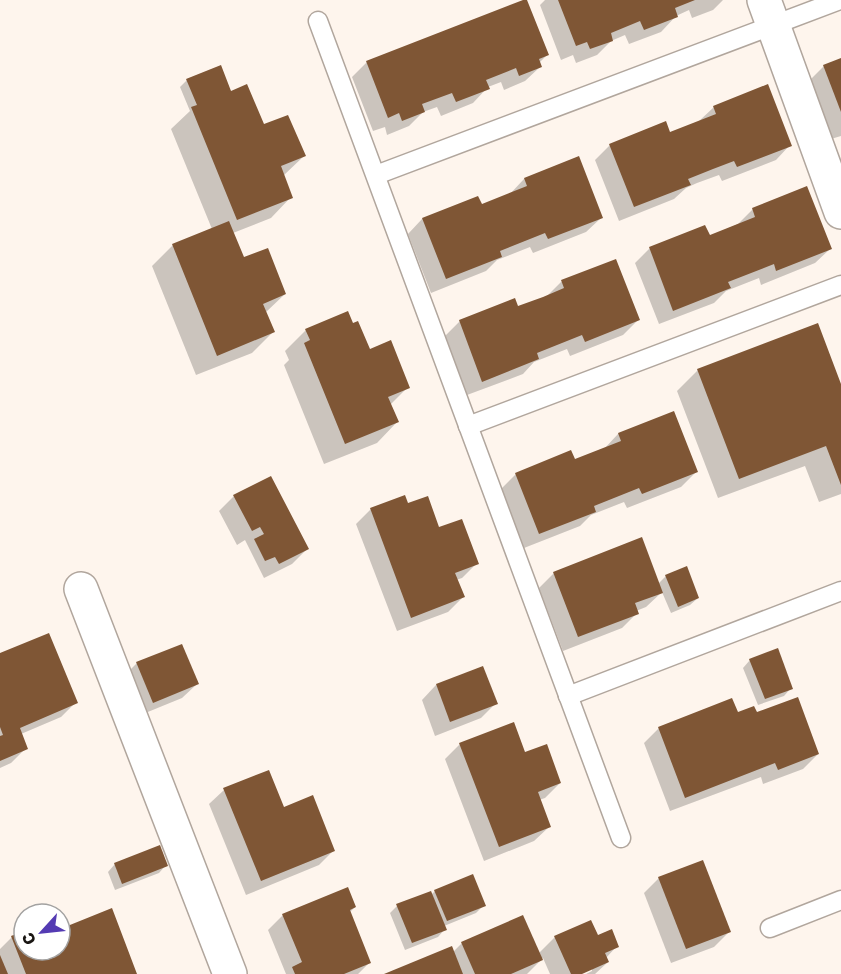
<svg xmlns="http://www.w3.org/2000/svg" width="841" height="974" font-family="'Golos Text',sans-serif">
  <rect width="100%" height="100%" fill="#fef5ed"/>
  <!-- shadow -->
  <g fill="#0003">
    <path d="M545 0H723L713 10 692 18 689 10 676 16 661 32 629 44 625 35 611 41 597 55 576 63 573 55 561 60 540 5Z"/>
    <path d="M547 55 539 63 540 67 525 81 504 90 501 82 488 87 473 103 441 116 437 107 423 112 409 126 387 135 385 127 373 131 352 77 367 62Z"/>
    <path d="M841 59V136L831 139 809 81 824 66Z"/>
    <path d="M187 80 230 90 263 126 304 156 283 176 291 197 271 218 233 233 244 259 285 294 265 313 273 332 252 353 196 375 152 266 173 245 212 229 171 129 190 111 180 87Z"/>
    <path d="M714 107 790 145 776 160 722 181 719 175 697 183 686 188 674 199 619 221 595 160 610 145 669 134 698 122Z"/>
    <path d="M579 158 601 218 586 232 533 253 530 247 497 260 486 271 431 293 408 234 422 219 481 206 509 195 524 179Z"/>
    <path d="M753 209 830 249 815 263 761 285 759 278 726 291 714 303 659 324 635 263 650 248 709 237 738 224Z"/>
    <path d="M615 261 638 320 623 335 570 356 567 349 534 362 523 374 467 395 445 336 460 321 515 300 518 308 546 297 561 282Z"/>
    <path d="M306 330 369 351 408 387 390 405 397 422 377 443 324 464 284 365 289 360 285 351Z"/>
    <path d="M698 370 841 388V494L819 502 805 466 718 498 677 391Z"/>
    <path d="M673 413 696 472 681 487 627 508 624 502 591 515 580 526 524 548 501 489 516 474 574 461 604 449 618 434Z"/>
    <path d="M234 496 307 549 292 564 264 578 245 540 237 545 219 511Z"/>
    <path d="M407 505 439 529 477 563 462 578 456 580 463 597 448 612 397 631 356 524 371 509Z"/>
    <path d="M554 573 658 584 666 576 698 598 690 605 671 613 662 592 646 607 636 611 637 613 622 628 563 651 539 588Z"/>
    <path d="M0 655 76 702 61 717 21 734 26 748 11 763 0 768Z"/>
    <path d="M750 660 791 688 784 696 758 705 743 668Z"/>
    <path d="M137 663 197 684 182 698 138 716 122 678Z"/>
    <path d="M436 685 496 703 481 718 435 736 422 700Z"/>
    <path d="M737 714H756L818 754 803 769 763 784 761 777 670 811 644 743 659 728Z"/>
    <path d="M460 744 524 754 560 783 545 798 539 800 549 827 534 841 484 861 445 759Z"/>
    <path d="M224 790 283 809 334 850 319 865 246 895 209 804Z"/>
    <path d="M115 864 166 865 159 873 115 890 108 872Z"/>
    <path d="M659 878 729 932 714 947 671 963 644 893Z"/>
    <path d="M435 891 484 905 476 913 444 926 445 929 438 937 405 950 390 913 397 906 431 895Z"/>
    <path d="M355 907 349 913 369 963 358 974H286L268 930 283 915Z"/>
    <path d="M60 930 136 974H0V949L12 937 24 933V950H60Z"/>
    <path d="M555 937H597L617 946 606 958 608 962 595 974H586L592 971V968L578 974H550L543 958 527 974H388L453 952 462 943 538 954Z"/>
  </g>
  <!-- building -->
  <g fill="#7f5635">
    <path d="M523 0H527L549 55 539 59 542 67 519 76 516 68 486 80 490 89 456 102 452 93 422 104 425 112 402 121 399 113 388 118 366 61Z"/>
    <path d="M558 0H695L675 8 678 17 644 30 640 21 611 33 613 41 590 49 587 42 576 46Z"/>
    <path d="M841 58V112L823 65Z"/>
    <path d="M221 65 231 91 247 84 264 124 288 115 306 156 281 166 293 198 237 220 191 107 197 105 186 79Z"/>
    <path d="M768 84 792 146 737 167 734 161 713 169 688 179 691 185 634 207 609 144 666 121 670 132 716 114 713 106Z"/>
    <path d="M579 156 603 218 548 239 545 233 500 251 502 257 446 279 422 218 478 196 482 204 527 186 524 178Z"/>
    <path d="M807 186 832 249 776 271 774 264 728 282 731 288 673 311 649 247 705 225 710 235 755 217 752 208Z"/>
    <path d="M229 221 244 257 268 248 286 294 263 304 275 332 217 356 172 244Z"/>
    <path d="M616 259 640 320 585 342 582 335 537 353 539 359 482 382 459 320 515 298 518 306 543 297 564 288 561 280Z"/>
    <path d="M348 311 353 323 358 321 370 349 391 340 410 388 388 397 399 422 345 444 304 343 310 340 305 329Z"/>
    <path d="M818 323 841 384V485L826 446 739 479 697 369Z"/>
    <path d="M674 411 698 472 642 494 639 488 594 506 596 512 539 534 515 473 571 450 575 459 621 441 618 433Z"/>
    <path d="M271 476 309 549 279 564 275 557 265 561 254 539 264 534 260 527 252 531 233 495Z"/>
    <path d="M405 495 408 503 428 496 439 527 462 519 479 564 455 573 465 597 411 618 370 508Z"/>
    <path d="M642 537 663 593 635 603 639 614 578 637 553 572Z"/>
    <path d="M687 566 699 598 678 607 665 575Z"/>
    <path d="M49 633 78 703 20 728 28 749 0 761V736L3 735 0 727V653Z"/>
    <path d="M182 644 199 684 153 703 136 662Z"/>
    <path d="M778 648 793 689 765 699 749 659Z"/>
    <path d="M483 666 498 704 450 722 436 684Z"/>
    <path d="M798 697 819 754 778 770 775 763 685 798 658 727 732 698 738 712 754 706 757 712Z"/>
    <path d="M514 722 525 752 547 744 561 783 538 792 551 827 499 847 459 743Z"/>
    <path d="M269 770 284 807 313 795 335 851 261 881 223 788Z"/>
    <path d="M160 845 168 866 122 884 114 863Z"/>
    <path d="M703 860 731 932 686 949 658 877Z"/>
    <path d="M473 874 486 906 447 921 434 890Z"/>
    <path d="M348 887 356 907 350 910 371 963 344 974H295L292 967 302 962 282 914Z"/>
    <path d="M431 891 447 930 412 943 396 904Z"/>
    <path d="M112 908 137 974H26L11 936 24 931V950H60V929Z"/>
    <path d="M523 915 543 960 511 974H475L461 942Z"/>
    <path d="M591 920 598 935 612 929 619 947 605 953 609 962 582 974H571L554 936Z"/>
    <path d="M452 946 463 974H384Z"/>
    <path d="M0 955 8 974H0Z"/>
  </g>
  <g fill="none" stroke-linecap="round" stroke-linejoin="round">
    <defs>
      <g id="service">
        <path d="M318 21 621 838"/>
        <path d="M376 175 840 0"/>
        <path d="M468 426 841 285"/>
        <path d="M568 696 841 591"/>
        <path d="M770 928 841 900"/>
      </g>
      <g id="minor">
        <path d="M764 0 841 212"/>
        <path d="M81 589 230 974"/>
      </g>
    </defs>
    <!-- service casing -->
    <use href="#service" stroke="#b1a69d" stroke-width="21"/>
    <!-- minor casing -->
    <use href="#minor" stroke="#b1a69d" stroke-width="36"/>
    <!-- service -->
    <use href="#service" stroke="#fff" stroke-width="18"/>
    <!-- minor -->
    <use href="#minor" stroke="#fff" stroke-width="33"/>
  </g>
  <!-- north arrow -->
  <g transform="translate(42 932) rotate(243)"><circle r="28" fill="#ffffff" stroke="#a3a2a1" stroke-width="1.5"/>
  <path d="M0-4.5L10 22L0 15L-10 22Z" fill="#543bb3"/>
  <text y="-9" font-size="16" font-weight="bold" text-anchor="middle" fill="#1a1613">С</text>
  </g>
</svg>
